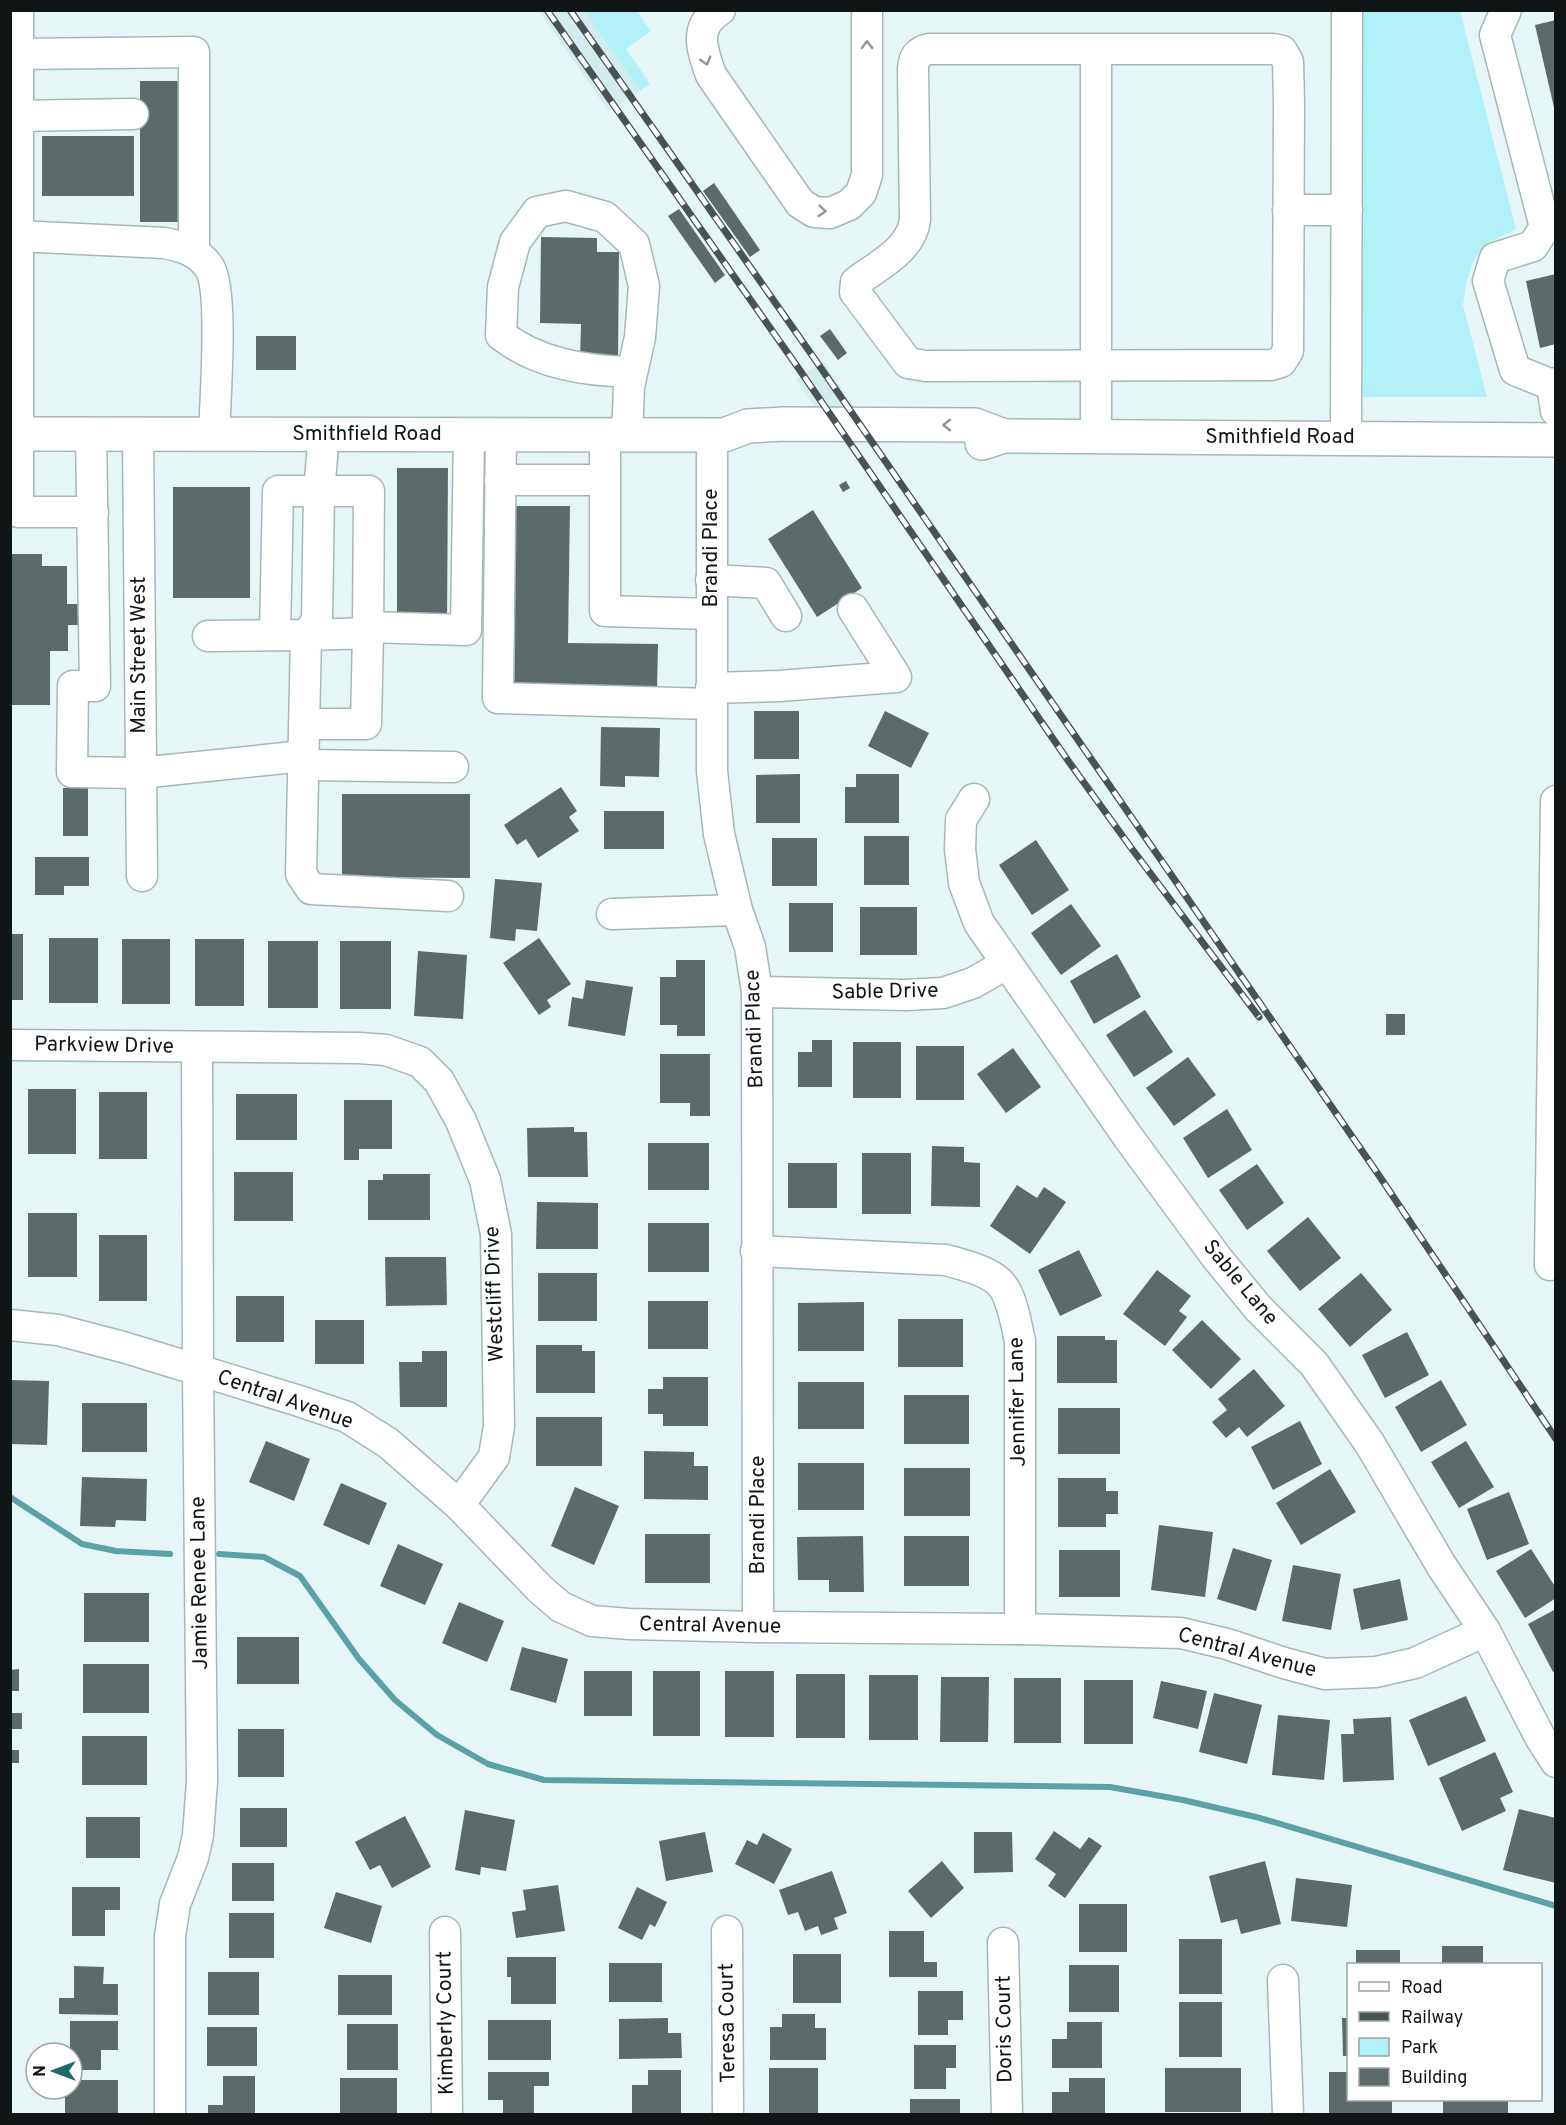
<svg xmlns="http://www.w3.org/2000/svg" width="1566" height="2125" font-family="Overpass,sans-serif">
  <rect width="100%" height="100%" fill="#e6f6f7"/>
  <!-- built -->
  <g fill="#d3edef">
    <path d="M539 11H585L640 91 609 112Z"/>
    <path d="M823 361 862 418 824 420 796 380Z"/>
  </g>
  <!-- green -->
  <g fill="#b1f1f7">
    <path d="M585 11H637L651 31 626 49 650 84 640 91Z"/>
    <path d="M1359 11H1460L1516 229 1484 245 1473 262 1466 284 1463 305 1487 397H1357Z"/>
  </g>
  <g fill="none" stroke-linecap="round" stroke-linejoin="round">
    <!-- stream -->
    <g stroke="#5aa2a8" stroke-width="6">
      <path d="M10 1497 82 1544 116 1551 170 1554"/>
      <path d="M219 1554 264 1557 300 1576 359 1659 395 1700 437 1735 488 1764 544 1780 1110 1787 1183 1800 1260 1818 1556 1906"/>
    </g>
  </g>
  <!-- building -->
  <g fill="#5c6a6b">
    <path d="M1556 20V112H1555L1535 25Z"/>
    <rect x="140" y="81" width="46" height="141"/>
    <rect x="42" y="136" width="92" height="60"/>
    <path d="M714 183 760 250 750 257 703 191Z"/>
    <path d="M679 209 725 275 715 283 668 216Z"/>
    <path d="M541 237 597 238V252H619L618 361H580L581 324 540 323Z"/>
    <path d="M1556 274V344L1540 348 1526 281Z"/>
    <path d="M830 329 847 353 838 360 820 336Z"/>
    <rect x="256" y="336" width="40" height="34"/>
    <path d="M397 468H448L447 627H397Z"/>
    <path d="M846 481 850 488 843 492 839 485Z"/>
    <rect x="173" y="487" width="77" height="111"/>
    <path d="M511 506H570L568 643 658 644 657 691 509 690Z"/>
    <path d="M813 510 862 588 817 617 768 539Z"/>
    <path d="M10 554H42V566H67V604H81L82 625H68V651H50V705H10Z"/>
    <rect x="754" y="711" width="45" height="48"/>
    <path d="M885 711 929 733 911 768 868 746Z"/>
    <path d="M601 727 660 728 659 777 625 776V787L600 786Z"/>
    <path d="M800 774V823H756V775Z"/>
    <path d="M856 774H899V823H845V787H856Z"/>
    <path d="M561 787 577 811 569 817 579 831 538 858 526 839 517 845 504 825Z"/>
    <rect x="63" y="788" width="25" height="48"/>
    <path d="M342 794H470V878L342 877Z"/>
    <rect x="604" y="811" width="60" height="38"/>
    <rect x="864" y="836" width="45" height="49"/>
    <rect x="772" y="838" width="45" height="48"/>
    <path d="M1036 840 1069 890 1032 915 999 865Z"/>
    <path d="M35 857H89V886H64V895H35Z"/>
    <path d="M495 879 542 883 537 931 516 929 515 941 490 938Z"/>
    <rect x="789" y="903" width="44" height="49"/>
    <path d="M1071 904 1101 946 1061 975 1031 933Z"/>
    <rect x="860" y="907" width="57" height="48"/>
    <rect x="10" y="934" width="13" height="66"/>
    <rect x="49" y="938" width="49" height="65"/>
    <path d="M539 938 571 984 547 1000 551 1007 539 1015 503 963Z"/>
    <rect x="122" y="939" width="48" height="65"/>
    <rect x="195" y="939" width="49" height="67"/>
    <rect x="268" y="941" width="50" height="67"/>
    <rect x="340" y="941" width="51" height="68"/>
    <path d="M418 951 467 955 463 1019 414 1016Z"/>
    <path d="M1117 954 1141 997 1094 1024 1070 981Z"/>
    <path d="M676 960H705V1036H677V1025H660V977H676Z"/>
    <path d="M586 980 633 987 625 1036 568 1026 572 997 583 999Z"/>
    <path d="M1145 1010 1173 1052 1134 1077 1106 1035Z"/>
    <rect x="1386" y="1014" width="19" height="21"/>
    <path d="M812 1040H832V1087H798V1052H812Z"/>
    <rect x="853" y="1042" width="48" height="56"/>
    <rect x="916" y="1046" width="48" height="54"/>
    <path d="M1013 1048 1041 1087 1006 1113 977 1074Z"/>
    <path d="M660 1054H710V1116H690V1103H660Z"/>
    <path d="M1188 1057 1216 1095 1174 1126 1146 1088Z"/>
    <rect x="28" y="1089" width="48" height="65"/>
    <rect x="99" y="1092" width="48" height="67"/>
    <rect x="236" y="1094" width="61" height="46"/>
    <path d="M344 1100H392V1149H359V1160H344Z"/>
    <path d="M1227 1109 1252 1150 1208 1178 1183 1138Z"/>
    <path d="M574 1127V1132H587L588 1177H528L527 1128Z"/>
    <rect x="648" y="1143" width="61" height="47"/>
    <path d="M932 1146 964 1147V1162L980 1163V1207L931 1206Z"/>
    <rect x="862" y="1153" width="49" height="61"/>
    <rect x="788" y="1163" width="49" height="45"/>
    <path d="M1257 1164 1284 1203 1247 1230 1219 1190Z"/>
    <rect x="234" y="1172" width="59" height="49"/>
    <path d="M383 1174H430V1220H368V1180H383Z"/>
    <path d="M1017 1185 1037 1198 1044 1187 1066 1202 1030 1254 990 1226Z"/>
    <path d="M537 1202 598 1203V1249H536Z"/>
    <rect x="28" y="1213" width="49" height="64"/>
    <path d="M1308 1217 1341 1258 1300 1291 1267 1251Z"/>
    <rect x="648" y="1223" width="61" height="49"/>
    <rect x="99" y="1235" width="48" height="66"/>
    <path d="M1079 1250 1102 1296 1060 1316 1038 1270Z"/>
    <path d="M385 1257H446L447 1305 386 1306Z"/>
    <path d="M1157 1270 1191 1296 1179 1311 1187 1317 1165 1346 1123 1314Z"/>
    <rect x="538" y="1273" width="59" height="48"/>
    <path d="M1361 1273 1392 1310 1350 1347 1318 1309Z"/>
    <rect x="236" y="1296" width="48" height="46"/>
    <rect x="648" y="1301" width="60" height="48"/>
    <path d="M864 1302V1351H798V1303Z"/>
    <rect x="898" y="1319" width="65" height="48"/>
    <rect x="315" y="1320" width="49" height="44"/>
    <path d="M1202 1320 1241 1359 1211 1389 1172 1350Z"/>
    <path d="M1407 1332 1429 1375 1385 1398 1362 1355Z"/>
    <path d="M1057 1336H1105V1340H1117V1383H1057Z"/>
    <path d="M536 1345H582V1351H595V1393H536Z"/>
    <path d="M422 1351H447V1407H400L399 1362H422Z"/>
    <path d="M1254 1369 1285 1406 1247 1437 1239 1427 1226 1438 1212 1422 1227 1410 1218 1399Z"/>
    <path d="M663 1377H708V1426H663V1414H648V1389H663Z"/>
    <path d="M10 1380 49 1381 47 1445 10 1444Z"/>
    <path d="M1441 1380 1467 1425 1421 1452 1395 1407Z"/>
    <rect x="798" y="1382" width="66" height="47"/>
    <rect x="904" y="1395" width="65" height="49"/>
    <rect x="82" y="1403" width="65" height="49"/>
    <rect x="1058" y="1408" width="62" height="46"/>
    <rect x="536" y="1417" width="66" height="49"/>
    <path d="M1300 1421 1322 1464 1273 1490 1251 1447Z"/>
    <path d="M266 1441 310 1459 294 1501 249 1482Z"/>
    <path d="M1466 1441 1494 1487 1459 1508 1431 1462Z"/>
    <path d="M644 1451 694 1452V1466H708V1500L644 1499Z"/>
    <rect x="798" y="1463" width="66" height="47"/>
    <rect x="904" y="1468" width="66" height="48"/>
    <path d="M1330 1469 1356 1512 1301 1545 1276 1503Z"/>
    <path d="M82 1477 147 1479 146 1521 116 1520 115 1527 80 1526Z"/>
    <path d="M1058 1478H1106V1491H1118V1514H1106V1527H1058Z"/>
    <path d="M341 1483 387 1503 369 1545 323 1525Z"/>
    <path d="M575 1487 619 1506 594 1565 551 1546Z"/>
    <path d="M1509 1492 1529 1544 1487 1560 1467 1509Z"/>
    <path d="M1159 1525 1213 1532 1205 1597 1151 1590Z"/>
    <rect x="645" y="1534" width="65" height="49"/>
    <path d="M863 1536 864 1592H829V1580H798L797 1537Z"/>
    <rect x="904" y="1536" width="65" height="50"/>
    <path d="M398 1544 443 1564 425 1605 380 1586Z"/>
    <path d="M1233 1548 1272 1560 1256 1611 1217 1599Z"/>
    <path d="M1531 1549 1556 1588V1598L1525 1618 1496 1571Z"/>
    <rect x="1059" y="1550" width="61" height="47"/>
    <path d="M1293 1565 1341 1574 1331 1630 1282 1621Z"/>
    <path d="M1400 1579 1408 1620 1361 1630 1353 1589Z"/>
    <rect x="84" y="1593" width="65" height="49"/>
    <path d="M459 1602 504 1621 487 1662 442 1643Z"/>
    <path d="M1556 1609V1671L1553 1672 1528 1624Z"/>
    <rect x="237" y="1637" width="62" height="47"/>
    <path d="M522 1647 568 1659 556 1703 510 1690Z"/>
    <rect x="83" y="1664" width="66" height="49"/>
    <path d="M19 1669V1691H10V1670Z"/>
    <rect x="584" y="1671" width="48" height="45"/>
    <rect x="653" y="1671" width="47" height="65"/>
    <rect x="725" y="1671" width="49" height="66"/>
    <rect x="796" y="1674" width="49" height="64"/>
    <rect x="869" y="1675" width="49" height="65"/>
    <path d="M941 1677H989L988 1742H940Z"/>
    <rect x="1014" y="1678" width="47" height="65"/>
    <rect x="1084" y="1680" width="49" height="64"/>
    <path d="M1161 1681 1207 1691 1198 1729 1153 1718Z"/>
    <path d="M1214 1693 1262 1705 1247 1764 1199 1752Z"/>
    <path d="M1466 1696 1486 1741 1428 1766 1409 1720Z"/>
    <rect x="10" y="1713" width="12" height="16"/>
    <path d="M1278 1715 1330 1720 1324 1780 1272 1775Z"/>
    <path d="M1391 1717 1394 1780 1343 1782 1341 1734H1354L1353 1719Z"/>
    <rect x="238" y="1729" width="46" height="48"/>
    <rect x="82" y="1736" width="65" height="49"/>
    <rect x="10" y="1750" width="9" height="13"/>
    <path d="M1495 1752 1513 1792 1500 1798 1506 1811 1462 1831 1439 1778Z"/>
    <rect x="240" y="1808" width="47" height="39"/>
    <path d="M1519 1809 1556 1818V1883L1503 1870Z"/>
    <path d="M465 1810 515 1820 506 1871 481 1867 480 1875 455 1870Z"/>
    <path d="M405 1816 431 1867 392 1888 380 1865 370 1870 355 1842Z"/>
    <rect x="86" y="1817" width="54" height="41"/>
    <path d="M1054 1831 1080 1849 1089 1837 1102 1846 1065 1898 1048 1886 1056 1874 1035 1859Z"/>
    <path d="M705 1832 713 1872 666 1881 659 1841Z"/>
    <path d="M974 1832H1012L1013 1872 974 1873Z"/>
    <path d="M763 1833 792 1849 774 1884 735 1864 747 1840 757 1845Z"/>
    <path d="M942 1861 964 1888 931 1918 908 1891Z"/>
    <path d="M1265 1861 1281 1924 1241 1934 1237 1919 1221 1923 1209 1876Z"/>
    <rect x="232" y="1863" width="42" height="38"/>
    <path d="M832 1871 847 1913 834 1918 838 1929 821 1935 818 1926 805 1931 798 1912 788 1915 779 1890Z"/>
    <path d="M1296 1878 1352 1885 1347 1927 1291 1921Z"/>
    <path d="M558 1885 565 1931 516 1938 512 1912 526 1910 523 1890Z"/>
    <path d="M72 1887H120V1910H105V1936H72Z"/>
    <path d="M637 1887 667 1902 655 1927 650 1924 642 1940 618 1928Z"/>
    <path d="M336 1892 382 1906 371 1943 324 1928Z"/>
    <rect x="1079" y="1904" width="48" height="48"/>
    <rect x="229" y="1913" width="45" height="45"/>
    <path d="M889 1931H924V1962H937V1977H889Z"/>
    <rect x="1179" y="1939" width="43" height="55"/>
    <rect x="1442" y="1946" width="41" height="18"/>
    <rect x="1356" y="1950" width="44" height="14"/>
    <rect x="793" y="1954" width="48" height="49"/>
    <path d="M507 1957H556V2004H511V1977H507Z"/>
    <rect x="609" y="1963" width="53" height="39"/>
    <rect x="1069" y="1965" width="50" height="47"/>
    <path d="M74 1966 104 1967 103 1984H118V2015L59 2014V1998H74Z"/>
    <rect x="208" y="1972" width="51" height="43"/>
    <rect x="338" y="1975" width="54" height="40"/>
    <path d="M918 1991H963V2020H948V2035H918Z"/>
    <rect x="1179" y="2002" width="43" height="55"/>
    <path d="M782 2014H815V2028H826V2060H770V2027H782Z"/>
    <path d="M668 2018V2033H681L682 2058 619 2059V2019Z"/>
    <path d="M1342 2018H1348V2056H1343Z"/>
    <rect x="488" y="2020" width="63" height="40"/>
    <path d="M70 2021H118V2050H101V2070H72V2053H70Z"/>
    <path d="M1067 2022H1102V2068H1052V2039H1067Z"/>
    <rect x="347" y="2024" width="51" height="46"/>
    <rect x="207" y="2027" width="50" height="39"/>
    <path d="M914 2045H956V2068H946V2089H914Z"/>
    <rect x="769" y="2068" width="49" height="46"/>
    <rect x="1165" y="2068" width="76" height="44"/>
    <path d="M648 2070H681V2114H632V2085H648Z"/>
    <path d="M488 2072H549V2086H534V2114H503V2100H488Z"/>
    <path d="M1329 2072H1348V2100H1392V2114H1329Z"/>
    <path d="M223 2076H255V2114H208V2105H223Z"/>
    <rect x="340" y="2078" width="57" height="36"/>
    <path d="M1069 2078H1105V2114H1052V2092H1069Z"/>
    <path d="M72 2080H118V2114H65V2089H72Z"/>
    <rect x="910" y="2099" width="50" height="15"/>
    <rect x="1443" y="2100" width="65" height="14"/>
  </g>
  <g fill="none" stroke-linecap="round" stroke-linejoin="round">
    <defs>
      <g id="minor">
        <path d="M18 10V512H93"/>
        <path d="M720 10C693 26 702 50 711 75L800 203 814 212 830 213 849 205 861 193 867 175V10"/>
        <path d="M1506 10 1495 35 1545 227 1533 246 1495 258 1488 281 1515 370 1552 385 1556 383"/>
        <path d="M929 49H1273L1282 51 1288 62 1289 103 1288 351 1281 362 1271 365 926 366 908 363 855 292 856 282C879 265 911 250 915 220L913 69C914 57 917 52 929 49Z"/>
        <path d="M1096 50V437"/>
        <path d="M17 54 194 52V252"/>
        <path d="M17 116 133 114"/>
        <path d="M1288 210H1347"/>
        <path d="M17 236 165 243C183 247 198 251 209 267 224 288 215 403 214 434"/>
        <path d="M1552 385 1556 411"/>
        <path d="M91 434 95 686H73L72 772 140 773 304 756"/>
        <path d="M138 434 142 876"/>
        <path d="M501 435 498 698 711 704"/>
        <path d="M605 435V611L711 614"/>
        <path d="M627 435 629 387 640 337 644 286 634 244 605 217 566 206 537 212 515 242 503 287 501 335C538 364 586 371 632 372"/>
        <path d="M712 435V771L719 834 737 910 750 947 757 992 758 1627"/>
        <path d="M1346 438 1347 10"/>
        <path d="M500 480H605"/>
        <path d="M711 580 766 583 786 616"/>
        <path d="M368 627 466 630 469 435"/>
        <path d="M275 635 278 491H369L368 633"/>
        <path d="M208 636 306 635 317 621 319 492 324 434"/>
        <path d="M711 688 779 686 896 677 853 609"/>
        <path d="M305 724H366L368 633 306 635 301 874 311 889 448 896"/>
        <path d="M304 765 453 767"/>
        <path d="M974 799 961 820 960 849 964 883 979 923 1128 1137 1217 1258 1258 1308 1314 1364 1370 1444 1441 1565 1485 1631 1540 1737 1556 1762"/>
        <path d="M612 914 737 910"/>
        <path d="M757 992 906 995 943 993 973 983 1006 964"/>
        <path d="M10 1045 359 1048 386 1050 420 1062 439 1081 461 1121 485 1180 496 1234 499 1426 494 1457 459 1505"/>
        <path d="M756 1251 946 1260C963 1265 986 1270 999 1282 1012 1294 1016 1324 1020 1341V1629"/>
        <path d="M1550 1265 1556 801"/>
        <path d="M10 1325 58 1330 123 1347 296 1400 347 1417 388 1443 459 1505 540 1589 561 1607 592 1621 629 1624 758 1627 1020 1629 1181 1633 1227 1644 1284 1663 1325 1674 1376 1672 1415 1663 1485 1631"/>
        <path d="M727 1931 728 2114"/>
        <path d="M445 1932 447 2114"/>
        <path d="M1003 1943 1007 2114"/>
        <path d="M1283 1980 1288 2114"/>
        <path d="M170 2114V1936L175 1904 193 1858 198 1835 202 1781 198 1370 197 1048"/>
      </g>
      <g id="major">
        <path d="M10 434 724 435 748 426 784 424 975 425 1004 436"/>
        <path d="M982 443 1004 436 1556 440"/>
      </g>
    </defs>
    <!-- minor casing -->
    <use href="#minor" stroke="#a7b7b8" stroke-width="33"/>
    <!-- major casing -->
    <use href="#major" stroke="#a7b7b8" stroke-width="36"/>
    <!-- minor -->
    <use href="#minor" stroke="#fff" stroke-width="30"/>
    <!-- major -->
    <use href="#major" stroke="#fff" stroke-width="33"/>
    <defs>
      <g id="rail">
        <path d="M547 10 799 369 1069 762 1132 849 1259 1017"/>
        <path d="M570 10 814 358 1378 1174 1556 1439"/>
      </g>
    </defs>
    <!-- rail casing -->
    <use href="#rail" stroke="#4a5353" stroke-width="7"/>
    <!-- rail -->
    <use href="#rail" stroke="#fff" stroke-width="4.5" stroke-dasharray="14" stroke-linecap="butt"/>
  </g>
  <!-- one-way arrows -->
  <defs><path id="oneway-chevron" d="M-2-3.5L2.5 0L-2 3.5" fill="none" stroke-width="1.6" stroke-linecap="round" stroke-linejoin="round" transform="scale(1.5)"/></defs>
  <g stroke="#939696">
    <use href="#oneway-chevron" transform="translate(867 45) rotate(-90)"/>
    <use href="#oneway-chevron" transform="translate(706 61) rotate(73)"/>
    <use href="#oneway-chevron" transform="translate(822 211) rotate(5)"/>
    <use href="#oneway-chevron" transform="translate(947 425) rotate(-180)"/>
  </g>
  <g text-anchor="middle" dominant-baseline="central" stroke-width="5" stroke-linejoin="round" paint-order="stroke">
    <!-- street labels -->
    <g font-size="21" fill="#101616" stroke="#fff">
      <text x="367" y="434">Smithfield Road</text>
      <text x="1280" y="437">Smithfield Road</text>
      <text transform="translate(711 548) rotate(-90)">Brandi Place</text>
      <text transform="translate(139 655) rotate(-90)">Main Street West</text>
      <text transform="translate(885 992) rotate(-1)">Sable Drive</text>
      <text transform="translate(755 1029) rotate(-92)">Brandi Place</text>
      <text transform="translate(104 1046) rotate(1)">Parkview Drive</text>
      <text transform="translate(1240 1283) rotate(50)">Sable Lane</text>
      <text transform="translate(495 1294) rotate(-92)">Westcliff Drive</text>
      <text transform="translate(285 1400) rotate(19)">Central Avenue</text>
      <text transform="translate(1018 1402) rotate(-91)">Jennifer Lane</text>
      <text transform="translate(758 1515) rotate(-90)">Brandi Place</text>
      <text transform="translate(200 1583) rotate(-91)">Jamie Renee Lane</text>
      <text transform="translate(710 1626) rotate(1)">Central Avenue</text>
      <text transform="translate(1247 1653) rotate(15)">Central Avenue</text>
      <text transform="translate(446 2023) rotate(-91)">Kimberly Court</text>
      <text transform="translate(728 2023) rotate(-91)">Teresa Court</text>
      <text transform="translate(1005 2029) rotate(-91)">Doris Court</text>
    </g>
  </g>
  <!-- border -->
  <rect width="1566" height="2125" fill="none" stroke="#101616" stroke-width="24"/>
  <!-- legend -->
  <rect x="1347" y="1963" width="195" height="138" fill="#ffffff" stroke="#9fa2a2" stroke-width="1.5"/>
  <rect x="1359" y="1982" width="30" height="9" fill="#ffffff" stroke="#9fa2a2" stroke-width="1.5"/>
  <text x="1401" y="1993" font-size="18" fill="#101616">Road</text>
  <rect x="1359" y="2012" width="30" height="9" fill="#4a5353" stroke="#9fa2a2" stroke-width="1.5"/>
  <text x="1401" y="2023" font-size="18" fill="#101616">Railway</text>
  <rect x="1359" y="2038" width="30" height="18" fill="#b1f1f7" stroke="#9fa2a2" stroke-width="1.5"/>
  <text x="1401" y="2053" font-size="18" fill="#101616">Park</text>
  <rect x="1359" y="2068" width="30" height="18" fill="#5c6a6b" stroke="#9fa2a2" stroke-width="1.5"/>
  <text x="1401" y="2083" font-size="18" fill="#101616">Building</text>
  <!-- north arrow -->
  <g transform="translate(54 2071) rotate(270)"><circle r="28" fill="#ffffff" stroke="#9fa2a2" stroke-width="1.5"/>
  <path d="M0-4.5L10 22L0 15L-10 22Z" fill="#1c696f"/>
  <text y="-9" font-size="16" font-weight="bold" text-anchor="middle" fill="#101616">N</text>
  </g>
</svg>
